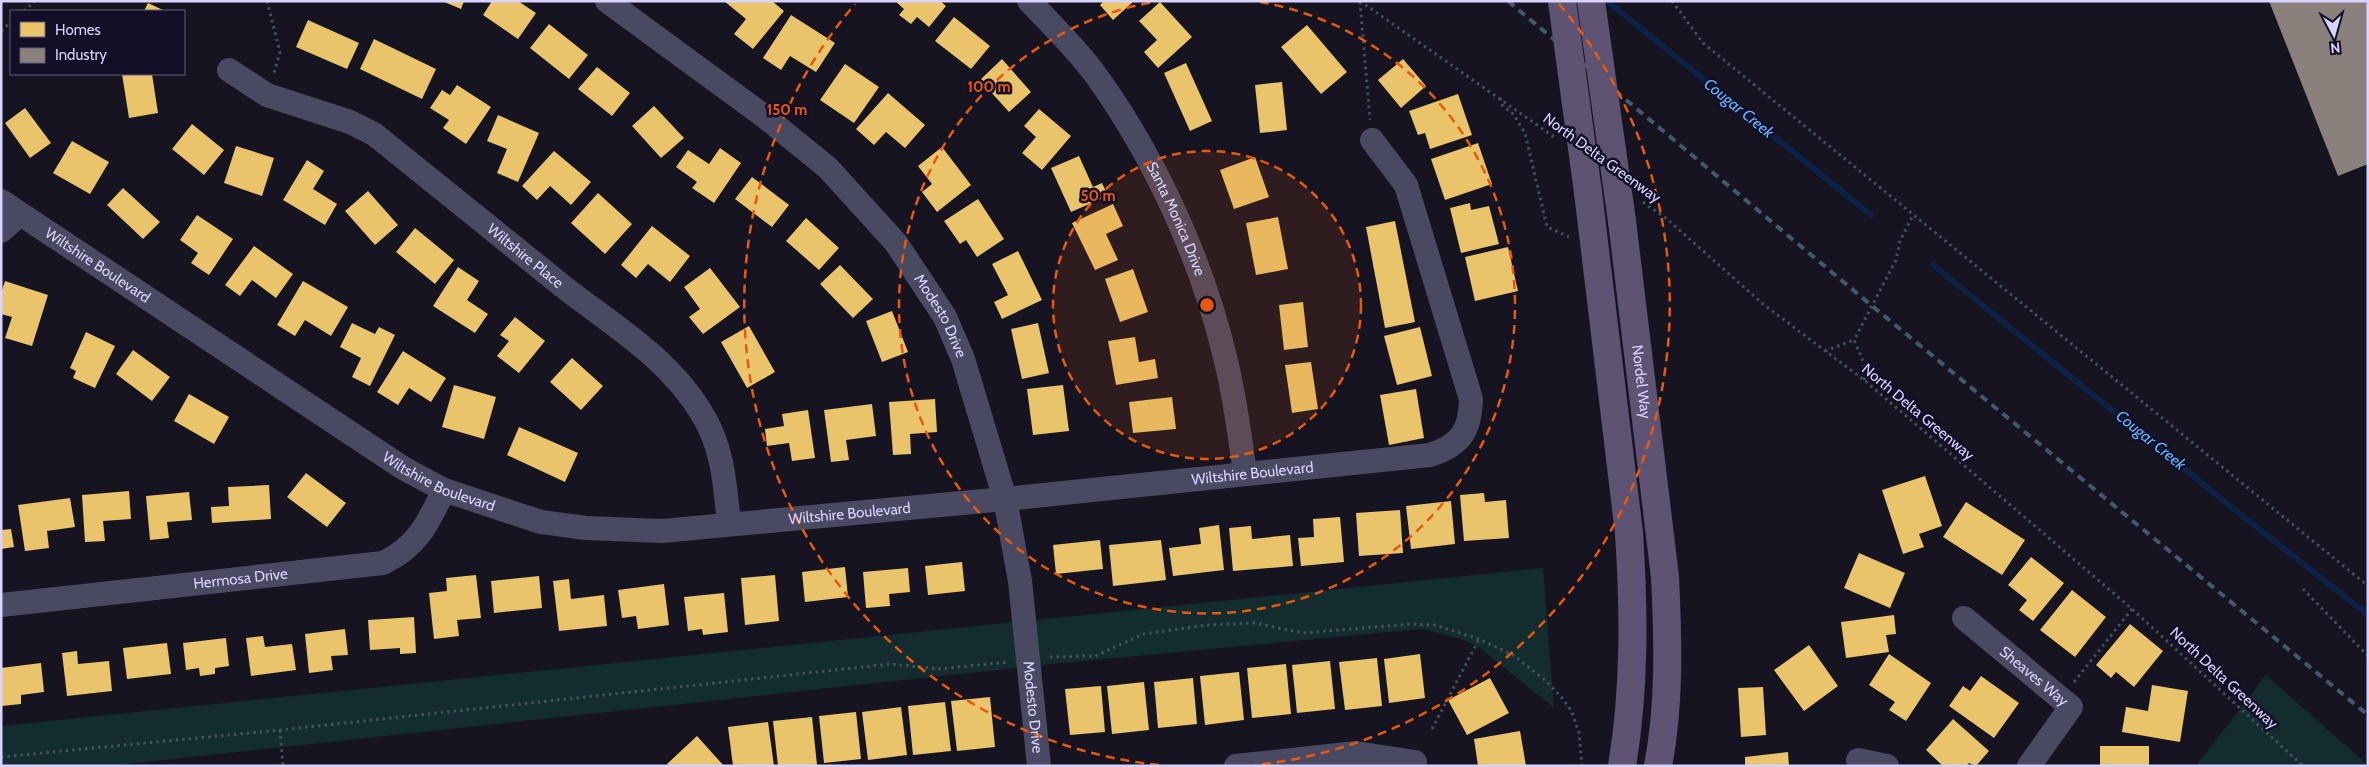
<svg xmlns="http://www.w3.org/2000/svg" width="2369" height="767" font-family="Cabin,sans-serif">
  <rect width="100%" height="100%" fill="#161421"/>
  <!-- green -->
  <g fill="#132c2d">
    <path d="M1543 568 1554 708 1480 648 1464 640 1422 629 1061 663 109 766H1V726Z"/>
    <path d="M2266 675 2368 765V766H2196Z"/>
  </g>
  <!-- homes -->
  <g fill="#e9c46a">
    <path d="M442 1H464L461 9Z"/>
    <path d="M492 1H518L536 13 518 39 483 15Z"/>
    <path d="M724 1H772L784 11 753 49 734 34 746 19Z"/>
    <path d="M895 1H940L946 6 929 27 917 17 911 24 899 15 904 9Z"/>
    <path d="M1104 1H1134L1113 20 1100 5Z"/>
    <path d="M1160 2 1192 37 1158 68 1144 52 1157 40 1139 21Z"/>
    <path d="M148 3 165 11H144Z"/>
    <path d="M791 15 835 43 816 72 790 56 781 70 763 58Z"/>
    <path d="M954 17 990 46 971 69 935 41Z"/>
    <path d="M308 20 359 43 347 69 296 47Z"/>
    <path d="M549 24 588 55 569 79 530 48Z"/>
    <path d="M1307 25 1347 72 1321 94 1281 47Z"/>
    <path d="M374 39 436 69 422 99 360 69Z"/>
    <path d="M1002 59 1031 92 1009 112 980 80Z"/>
    <path d="M1403 59 1426 86 1401 108 1378 80Z"/>
    <path d="M1186 63 1212 121 1190 131 1164 73Z"/>
    <path d="M845 64 879 87 854 123 820 100Z"/>
    <path d="M597 67 630 93 612 116 578 89Z"/>
    <path d="M122 74H152L158 113 129 118Z"/>
    <path d="M1282 82 1287 130 1260 133 1255 85Z"/>
    <path d="M457 85 491 107 466 144 443 128 449 120 430 108 442 90 450 95Z"/>
    <path d="M888 93 925 125 905 148 886 132 874 145 856 129Z"/>
    <path d="M1458 94 1472 135 1430 149 1425 133 1418 135 1409 111Z"/>
    <path d="M654 106 684 138 661 158 632 126Z"/>
    <path d="M25 108 51 143 30 158 5 123Z"/>
    <path d="M1039 109 1071 136 1042 170 1022 153 1036 137 1024 126Z"/>
    <path d="M498 115 539 133 518 182 497 173 507 149 487 141Z"/>
    <path d="M192 124 224 150 204 175 172 149Z"/>
    <path d="M72 141 109 162 90 194 53 173Z"/>
    <path d="M1478 143 1492 184 1445 200 1431 159Z"/>
    <path d="M236 146 274 158 262 196 224 183Z"/>
    <path d="M942 147 971 185 937 212 922 192 932 184 918 166Z"/>
    <path d="M720 148 741 163 714 203 692 188 697 182 676 167 688 150 709 164Z"/>
    <path d="M554 151 591 182 571 205 550 186 537 200 522 186Z"/>
    <path d="M1079 156 1093 187 1102 183 1108 196 1071 212 1051 168Z"/>
    <path d="M1255 157 1269 197 1234 209 1220 170Z"/>
    <path d="M307 160 324 171 313 189 337 204 325 225 283 200Z"/>
    <path d="M752 177 789 205 772 227 735 199Z"/>
    <path d="M123 188 160 222 143 239 107 205Z"/>
    <path d="M368 191 398 225 375 245 345 211Z"/>
    <path d="M598 193 632 224 605 254 571 223Z"/>
    <path d="M978 199 1004 239 977 257 966 240 960 244 944 221Z"/>
    <path d="M1470 203 1471 210 1489 206 1499 244 1461 253 1450 208Z"/>
    <path d="M1113 204 1123 226 1106 234 1118 260 1095 270 1072 223Z"/>
    <path d="M197 215 233 239 209 275 191 263 198 253 180 240Z"/>
    <path d="M1278 217 1288 269 1256 275 1246 223Z"/>
    <path d="M806 218 839 248 819 270 786 241Z"/>
    <path d="M1395 221 1415 322 1385 328 1366 227Z"/>
    <path d="M652 226 690 256 670 282 648 264 636 278 621 265Z"/>
    <path d="M415 228 454 260 435 284 396 252Z"/>
    <path d="M254 246 293 274 276 298 252 280 240 296 225 285Z"/>
    <path d="M1508 247 1518 291 1475 301 1465 257Z"/>
    <path d="M1018 251 1042 300 1002 319 994 302 1008 295 992 264Z"/>
    <path d="M840 265 873 299 853 318 820 284Z"/>
    <path d="M458 267 479 281 467 300 488 314 475 333 433 306Z"/>
    <path d="M710 268 740 307 703 334 689 317 700 309 684 287Z"/>
    <path d="M1133 269 1148 312 1120 322 1105 279Z"/>
    <path d="M5 281 48 295 32 346 5 338 12 317 1 314V293Z"/>
    <path d="M303 281 348 307 331 336 305 320 295 336 277 325Z"/>
    <path d="M1303 302 1308 347 1284 350 1279 305Z"/>
    <path d="M892 311 908 352 882 362 866 321Z"/>
    <path d="M515 317 545 341 519 373 497 356 509 341 500 335Z"/>
    <path d="M352 323 375 334 379 327 395 335 370 386 352 377 361 358 340 347Z"/>
    <path d="M1038 323 1049 373 1022 379 1011 329Z"/>
    <path d="M749 326 775 372 747 388 721 342Z"/>
    <path d="M1420 327 1432 376 1397 385 1384 336Z"/>
    <path d="M86 332 115 346 95 388 73 378 76 371 70 368Z"/>
    <path d="M1135 337 1139 362 1155 359 1158 378 1116 385 1108 341Z"/>
    <path d="M133 350 170 377 152 401 116 374Z"/>
    <path d="M403 351 446 378 431 402 409 388 398 405 377 392Z"/>
    <path d="M572 358 603 386 581 410 550 382Z"/>
    <path d="M1311 362 1318 409 1292 413 1285 365Z"/>
    <path d="M454 385 496 397 484 439 442 427Z"/>
    <path d="M1063 385 1069 431 1033 435 1027 389Z"/>
    <path d="M1416 389 1424 438 1389 445 1380 395Z"/>
    <path d="M189 394 229 417 214 444 174 421Z"/>
    <path d="M1172 397 1176 429 1133 433 1129 402Z"/>
    <path d="M935 399 937 432 910 434 911 454 893 455 889 402Z"/>
    <path d="M872 404 876 436 846 440 849 460 831 462 824 410Z"/>
    <path d="M808 410 815 458 792 461 789 443 767 446 765 429 784 426 782 414Z"/>
    <path d="M519 427 578 453 565 482 507 455Z"/>
    <path d="M306 473 346 503 327 527 287 497Z"/>
    <path d="M1925 476 1942 526 1919 534 1924 547 1903 554 1882 490Z"/>
    <path d="M269 485 271 519 212 523 211 507 229 506 228 487Z"/>
    <path d="M129 491 131 519 103 521 105 541 85 542 82 495Z"/>
    <path d="M189 492 192 520 167 522 169 538 150 540 146 496Z"/>
    <path d="M1484 493 1485 502 1506 500 1509 538 1464 541 1460 495Z"/>
    <path d="M70 498 75 527 47 531 49 548 25 551 18 505Z"/>
    <path d="M1451 501 1455 544 1411 549 1406 506Z"/>
    <path d="M1966 502 2025 540 2002 575 1943 537Z"/>
    <path d="M1400 510 1403 553 1359 556 1356 513Z"/>
    <path d="M1340 517 1344 562 1301 566 1298 538 1314 537 1313 519Z"/>
    <path d="M1219 525 1224 570 1173 576 1169 548 1201 544 1199 528Z"/>
    <path d="M1251 526 1252 539 1290 535 1293 566 1233 571 1229 528Z"/>
    <path d="M11 529 14 547 1 549V530Z"/>
    <path d="M1100 540 1103 569 1056 574 1053 545Z"/>
    <path d="M1161 540 1166 580 1113 586 1109 545Z"/>
    <path d="M1859 553 1905 573 1890 608 1844 588Z"/>
    <path d="M2031 557 2064 583 2033 621 2019 610 2027 600 2008 585Z"/>
    <path d="M962 562 965 591 928 595 925 566Z"/>
    <path d="M845 567 848 597 805 602 802 572Z"/>
    <path d="M908 568 910 592 889 594 890 606 866 608 863 572Z"/>
    <path d="M476 575 481 618 457 620 459 636 434 639 429 593 447 591 446 578Z"/>
    <path d="M775 575 779 621 745 625 741 578Z"/>
    <path d="M539 576 542 608 494 613 491 581Z"/>
    <path d="M569 579 571 599 604 595 607 626 559 631 553 581Z"/>
    <path d="M664 584 669 625 638 629 636 616 622 618 618 590Z"/>
    <path d="M2072 590 2106 617 2075 657 2040 630Z"/>
    <path d="M724 593 728 632 703 635 702 629 688 631 684 597Z"/>
    <path d="M1894 615 1896 634 1886 635 1889 652 1846 658 1841 622Z"/>
    <path d="M414 617 416 653 400 654V648L370 650 368 620Z"/>
    <path d="M2130 624 2163 651 2134 687 2116 672 2111 678 2096 665Z"/>
    <path d="M345 629 348 655 331 656 333 670 309 673 305 634Z"/>
    <path d="M263 636 265 647 292 644 296 670 251 676 246 638Z"/>
    <path d="M226 638 229 666 215 668V674L200 676 199 668 186 670 183 643Z"/>
    <path d="M167 643 171 674 127 679 123 648Z"/>
    <path d="M1809 645 1838 686 1804 711 1774 670Z"/>
    <path d="M77 651 78 664 109 661 112 691 67 696 62 653Z"/>
    <path d="M1420 654 1425 698 1389 703 1384 659Z"/>
    <path d="M1889 654 1931 683 1906 721 1889 710 1895 702 1869 685Z"/>
    <path d="M1377 658 1382 706 1345 710 1339 662Z"/>
    <path d="M1330 661 1335 709 1297 713 1292 665Z"/>
    <path d="M41 663 44 692 21 695V704L2 706 1 668Z"/>
    <path d="M1286 664 1291 714 1252 718 1247 668Z"/>
    <path d="M1239 672 1244 720 1205 725 1200 676Z"/>
    <path d="M1981 676 2019 703 1994 738 1949 706 1963 686 1970 691Z"/>
    <path d="M1193 678 1197 724 1158 728 1154 682Z"/>
    <path d="M1490 678 1509 713 1467 735 1448 700Z"/>
    <path d="M1144 682 1149 730 1112 734 1107 686Z"/>
    <path d="M2152 685 2188 691 2180 742 2122 732 2126 707 2148 711Z"/>
    <path d="M1101 686 1105 732 1070 735 1065 689Z"/>
    <path d="M1763 687 1766 735 1741 737 1738 688Z"/>
    <path d="M990 697 995 747 957 751 951 701Z"/>
    <path d="M945 702 951 751 913 755 908 706Z"/>
    <path d="M901 707 907 755 868 760 862 712Z"/>
    <path d="M856 712 861 759 824 763 819 716Z"/>
    <path d="M812 717 817 765 778 766 773 721Z"/>
    <path d="M1953 719 1989 751 1976 766 1969 763 1966 766H1943L1926 750Z"/>
    <path d="M768 722 774 766H733L728 727Z"/>
    <path d="M1520 731 1526 766H1478L1474 739Z"/>
    <path d="M697 736 724 766H669L667 764Z"/>
    <rect x="2100" y="746" width="49" height="20"/>
    <path d="M1788 752 1789 766H1745V757Z"/>
  </g>
  <!-- industry -->
  <path fill="#8a817c" d="M2269 1H2368V164L2338 176Z"/>
  <g fill="none" stroke-linecap="round" stroke-linejoin="round">
    <!-- stream -->
    <g stroke="#0d2144" stroke-width="6">
      <path d="M1607 1 1871 215"/>
      <path d="M1933 265 2240 514 2368 615"/>
    </g>
    <!-- path -->
    <g stroke="#44505f" stroke-width="3" stroke-dasharray="2.5 4" stroke-linecap="butt">
      <path d="M267 1 280 52 274 73"/>
      <path d="M1360 1 1557 139"/>
      <path d="M1672 1 1703 43 2368 586"/>
      <path d="M1360 2 1370 120"/>
      <path d="M24 11 35 1"/>
      <path d="M1 31 11 22"/>
      <path d="M1500 98 1502 105 1514 115 1525 133 1547 227 1569 237"/>
      <path d="M1643 202 1667 219 1763 304 1864 380 2132 609 2303 766"/>
      <path d="M1825 351 1854 340"/>
      <path d="M1864 380C1868 365 1859 354 1854 340L1896 260 1900 241 1913 215"/>
      <path d="M2303 589 2368 656"/>
      <path d="M1050 657 1095 656 1144 634 1207 625 1254 623 1303 633 1411 624 1435 625 1479 639 1513 655 1546 681 1563 699 1572 712 1579 733 1582 766"/>
      <path d="M2074 682 2132 609"/>
      <path d="M1432 729 1479 639"/>
      <path d="M280 730 283 766"/>
      <path d="M1 757 280 730 891 664 939 669 1008 662"/>
    </g>
    <!-- minor -->
    <g stroke="#4a4962" stroke-width="24">
      <path id="s1" d="M607 1 764 116 828 168 896 243 945 317 963 359 1005 499 1020 581 1039 766"/>
      <path id="s2" d="M1029 1C1052 25 1076 48 1095 74 1155 157 1203 262 1226 361 1235 398 1240 436 1245 473"/>
      <path id="s3" d="M229 70 267 95 350 122 374 134C438 185 501 237 565 288 614 326 668 358 701 412 723 446 725 485 729 524"/>
      <path id="s4" d="M1 201 403 468 444 490 541 522 586 528 662 531 1005 499 1430 455C1461 445 1470 431 1471 399L1406 185 1372 140"/>
      <path d="M1 231 19 215"/>
      <path id="s5" d="M1 605 383 563C418 546 428 523 444 490"/>
      <path id="s6" d="M1964 618 2071 707 2029 766"/>
      <path d="M1858 760 1887 766"/>
      <path d="M1236 766 1356 753 1415 762"/>
    </g>
    <!-- major -->
    <g stroke="#5e5373" stroke-width="28">
      <path d="M1588 192 1629 533C1634 610 1635 689 1622 766"/>
      <path id="s7" d="M1622 221 1665 577C1668 639 1670 704 1658 766"/>
    </g>
    <!-- rail -->
    <path stroke="#43596b" stroke-width="4" stroke-dasharray="8 6" stroke-linecap="butt" d="M1508 1 1871 305 2368 715"/>
    <!-- major-bridge -->
    <g stroke="#5e5373" stroke-width="28">
      <path d="M1562 1 1588 192"/>
      <path d="M1591 1 1622 221"/>
    </g>
  </g>
  <!-- distance rings -->
  <circle cx="1207" cy="305" r="154" fill="#e8590c" fill-opacity=".12"/>
  <g fill="none" stroke="#e8590c" stroke-width="2.5" stroke-dasharray="9 6">
    <circle cx="1207" cy="305" r="154"/>
    <path d="M1260 2A308 308 0 1 1 1154 2"/>
    <path d="M1159 765A463 463 0 0 1 855 4M1559 4A463 463 0 0 1 1255 765"/>
  </g>
  <g text-anchor="middle" dominant-baseline="central" stroke-width="5" stroke-linejoin="round" paint-order="stroke">
    <!-- street labels -->
    <g font-size="15" fill="#d9d4ff" stroke="#130f26">
      <text transform="translate(1602 158) rotate(36)">North Delta Greenway</text>
      <text stroke="none"><textPath href="#s2" startOffset="265">Santa Monica Drive</textPath></text>
      <text stroke="none"><textPath href="#s3" startOffset="354">Wiltshire Place</textPath></text>
      <text stroke="none"><textPath href="#s4" startOffset="116">Wiltshire Boulevard</textPath></text>
      <text stroke="none"><textPath href="#s1" startOffset="464">Modesto Drive</textPath></text>
      <text stroke="none"><textPath href="#s7" startOffset="162">Nordel Way</textPath></text>
      <text transform="translate(1918 412) rotate(40)">North Delta Greenway</text>
      <text stroke="none"><textPath href="#s4" startOffset="1346">Wiltshire Boulevard</textPath></text>
      <text stroke="none"><textPath href="#s4" startOffset="521">Wiltshire Boulevard</textPath></text>
      <text stroke="none"><textPath href="#s4" startOffset="941">Wiltshire Boulevard</textPath></text>
      <text stroke="none"><textPath href="#s5" startOffset="241">Hermosa Drive</textPath></text>
      <text stroke="none"><textPath href="#s6" startOffset="91">Sheaves Way</textPath></text>
      <text transform="translate(2224 678) rotate(43)">North Delta Greenway</text>
      <text stroke="none"><textPath href="#s1" startOffset="869">Modesto Drive</textPath></text>
    </g>
    <!-- water labels -->
    <g font-size="16" font-style="italic" fill="#62b6ff" stroke="#130f26">
      <text transform="translate(1739 108) rotate(39)">Cougar Creek</text>
      <text transform="translate(2151 440) rotate(39)">Cougar Creek</text>
    </g>
  </g>
  <circle cx="1207" cy="305" r="8" fill="#e8590c" stroke="#130f26" stroke-width="2.5"/>
  <g font-size="15" text-anchor="middle" font-weight="bold" fill="#e8590c" stroke="#130f26" stroke-width="5" stroke-linejoin="round" paint-order="stroke">
    <text x="989" y="92">100 m</text>
    <text x="787" y="115">150 m</text>
    <text x="1098" y="201">50 m</text>
  </g>
  <!-- border -->
  <rect width="2369" height="767" fill="none" stroke="#d9d4ff" stroke-width="5"/>
  <!-- legend -->
  <rect x="10" y="10" width="175" height="65" fill="#130f26" stroke="#625e7d"/>
  <rect x="20" y="22" width="25" height="15" fill="#e9c46a" stroke="#625e7d"/>
  <text x="55" y="35" font-size="15" fill="#d9d4ff">Homes</text>
  <rect x="20" y="48" width="25" height="15" fill="#8a817c" stroke="#625e7d"/>
  <text x="55" y="60" font-size="15" fill="#d9d4ff">Industry</text>
  <!-- north arrow -->
  <g transform="translate(2334 35) rotate(174)" stroke="#130f26" stroke-width="4" paint-order="stroke">
  <path d="M0-4L9 19L0 12L-9 19Z" fill="#d9d4ff"/>
  <text y="-8" font-size="14" font-weight="bold" text-anchor="middle" fill="#d9d4ff">N</text>
  </g>
</svg>
